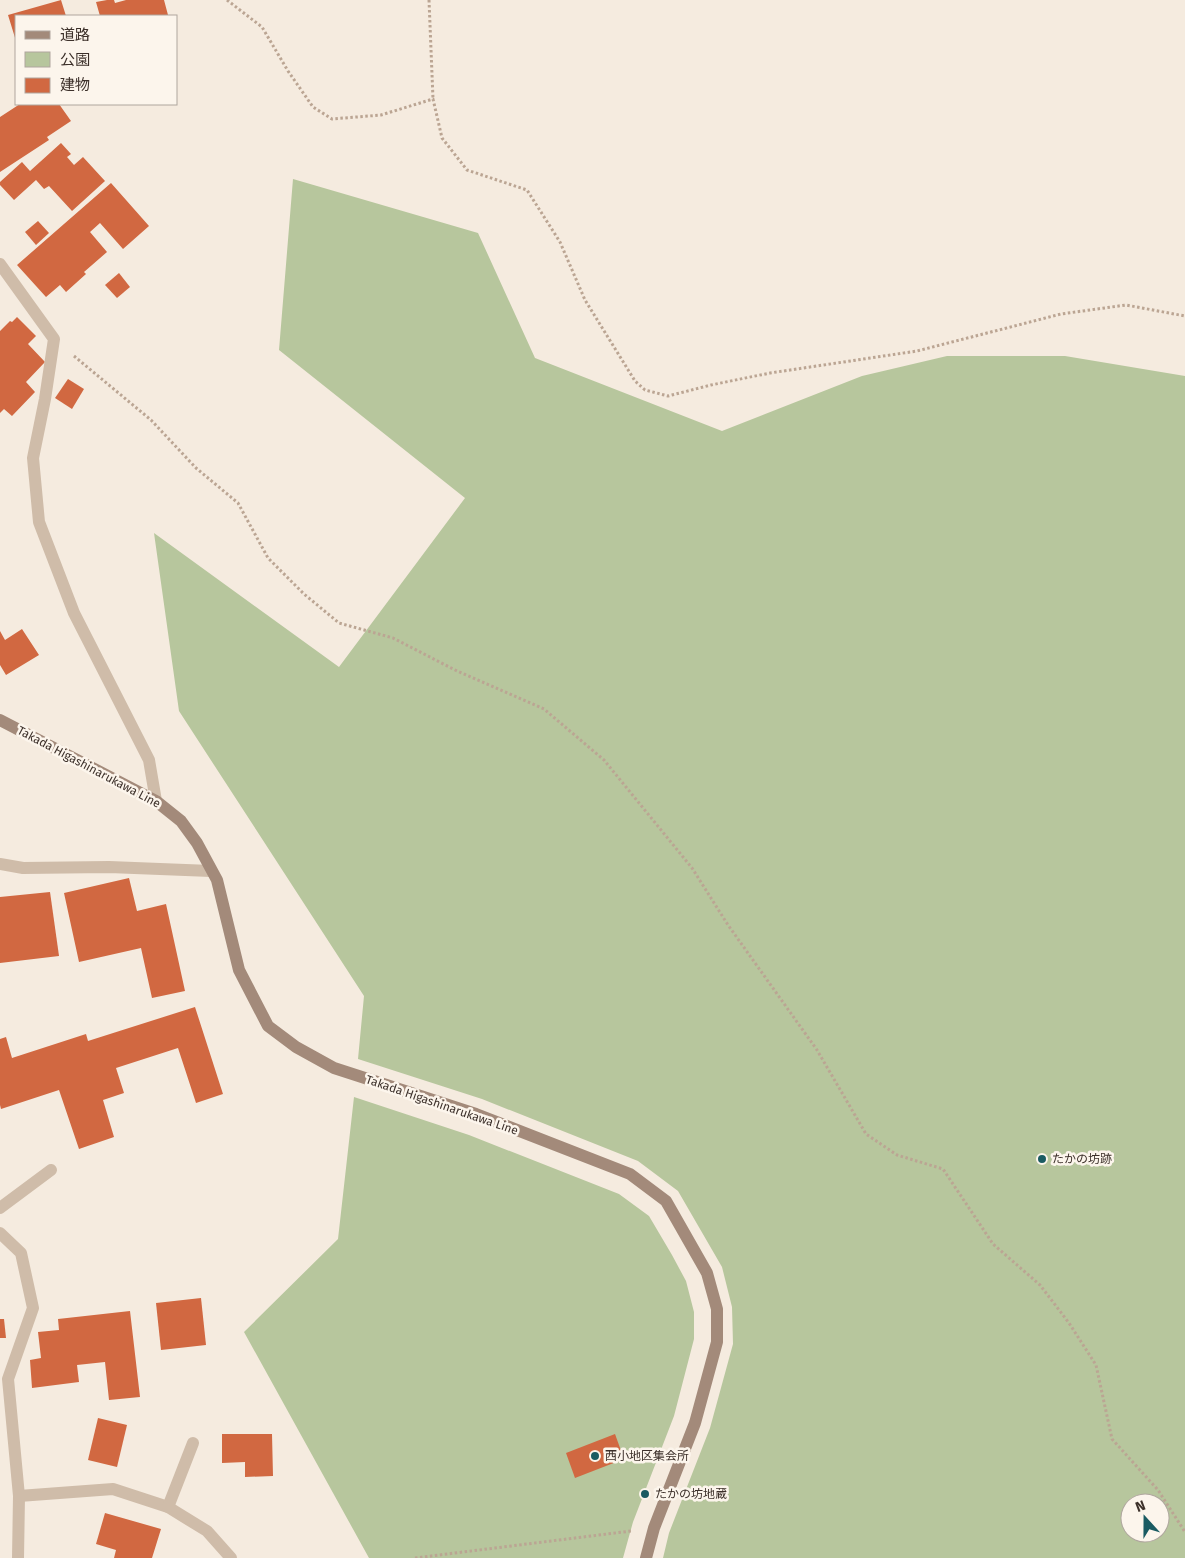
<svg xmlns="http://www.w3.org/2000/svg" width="1185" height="1558" font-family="'Fira Sans','Noto Sans JP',sans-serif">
  <rect width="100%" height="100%" fill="#f5ebdf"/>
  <!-- green -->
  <g fill="#b7c69d" fill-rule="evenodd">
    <path d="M293 179 478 233 535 358 722 431 862 376 947 356H1065L1185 376V1558H663L669 1533 710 1428 733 1344 732 1307 722 1267 678 1191 638 1161 482 1099 358 1059 364 996 179 711 154 533 339 667 465 498 279 350ZM1130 1503H1160V1533H1130Z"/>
    <path d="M354 1097 469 1135 619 1194 649 1216 672 1255 686 1281 694 1312V1339L674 1416 633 1522 623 1558H369L244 1332 338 1239Z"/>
  </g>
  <!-- building -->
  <g fill="#d16841">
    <path d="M61 0 66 16H16V41L8 15Z"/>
    <path d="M107 0H114L115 3 126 0H164L168 15 100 16 96 2Z"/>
    <path d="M20 104H59L71 121 47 137 49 140 0 172V117Z"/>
    <path d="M61 143 71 154 67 157 74 165 83 157 105 181 72 211 49 186 44 189 36 180 14 200 0 185V182L22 162 30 171Z"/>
    <path d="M111 183 149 226 123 249 100 223 90 232 107 252 84 272 86 274 66 292 60 285 46 297 17 265Z"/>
    <path d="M38 221 49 233 36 245 25 232Z"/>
    <path d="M119 273 130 287 117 298 105 285Z"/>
    <path d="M17 317 36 336 28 344 45 362 26 382 35 392 12 416 4 409 0 413V331L10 321 12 322Z"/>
    <path d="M68 379 84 389 72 409 55 398Z"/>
    <path d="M22 629 39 655 6 675 0 665V631L5 640Z"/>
    <path d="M129 878 137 911 166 904 185 991 152 998 141 948 79 962 64 893Z"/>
    <path d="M50 892 59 956 0 963V897Z"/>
    <path d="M195 1007 223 1094 196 1103 178 1048 116 1068 124 1093 103 1100 114 1137 79 1149 59 1090 1 1109 0 1105V1039L6 1037 12 1058 86 1034 88 1041Z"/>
    <path d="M201 1298 206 1345 161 1350 156 1303Z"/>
    <path d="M130 1311 140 1397 109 1400 105 1362 77 1365 79 1382 32 1388 30 1360 41 1358 38 1332 59 1330 58 1319Z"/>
    <path d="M0 1319H4L6 1338H0Z"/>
    <path d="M98 1418 127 1425 117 1467 88 1460Z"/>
    <path d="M222 1434H272L273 1476 245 1477V1462L222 1463Z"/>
    <path d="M615 1434 624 1459 575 1478 566 1453Z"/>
    <path d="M105 1513 161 1529 152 1558H114L116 1550 96 1544Z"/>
  </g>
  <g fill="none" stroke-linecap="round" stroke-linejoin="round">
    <!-- path -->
    <g stroke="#bba593" stroke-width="3" stroke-dasharray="2.5 2.5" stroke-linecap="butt">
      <path d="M227 0 262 27 288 71 313 107 332 119 381 115 433 99 442 138 467 170 527 190 560 242 585 300 635 381 645 390 668 396 711 385 770 373 917 351 1061 314 1126 305 1185 316"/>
      <path d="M429 0 433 99"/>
      <path d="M74 356 151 420 196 468 238 503 268 558 304 594 339 623 393 638 457 671 544 709 604 760 692 868 728 925 817 1050 866 1134 897 1155 943 1169 993 1244 1040 1285 1069 1323 1096 1365 1112 1439 1158 1490 1185 1532"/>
      <path d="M415 1558 631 1531"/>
    </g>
    <!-- street -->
    <g stroke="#cfbca9" stroke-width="12">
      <path d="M0 264 54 339 45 399 33 458 39 522 74 613 149 760 156 801"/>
      <path d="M0 864 23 868 109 867 211 871"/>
      <path d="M0 1208 51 1170"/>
      <path d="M0 1233 21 1253 33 1308 8 1379 19 1496 18 1558"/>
      <path d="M19 1496 113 1489 168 1507 207 1531 231 1558"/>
      <path d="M168 1507 193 1443"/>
    </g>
    <!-- secondary -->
    <path stroke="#a38a7a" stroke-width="12" d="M0 720 156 801 181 821 197 843 217 880 239 970 268 1026 296 1047 334 1068 476 1114 630 1174 666 1201 707 1273 717 1309V1342L695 1423 654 1528 646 1558"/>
  </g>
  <!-- markers -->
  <g fill="#1a5b62" stroke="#fcf5ec" stroke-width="2">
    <circle cx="1042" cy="1159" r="5"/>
    <circle cx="595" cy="1456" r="5"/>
    <circle cx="645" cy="1494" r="5"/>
  </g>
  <g text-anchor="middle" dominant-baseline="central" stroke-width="5" stroke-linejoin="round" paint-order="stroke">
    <!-- street labels -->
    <g font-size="12" fill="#3c302a" stroke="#fcf5ec">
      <text transform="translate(89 767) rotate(28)">Takada Higashinarukawa Line</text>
      <text transform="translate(442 1105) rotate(19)">Takada Higashinarukawa Line</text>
    </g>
    <!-- poi labels -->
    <g font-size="12" fill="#3c302a" stroke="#fcf5ec" text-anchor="start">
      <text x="1052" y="1159">たかの坊跡</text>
      <text x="605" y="1456">西小地区集会所</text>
      <text x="655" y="1494">たかの坊地蔵</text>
    </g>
  </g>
  <!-- legend -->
  <rect x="15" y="15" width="162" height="90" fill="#fcf5ec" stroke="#afa69e"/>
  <rect x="25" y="31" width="25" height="8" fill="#a38a7a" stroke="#afa69e"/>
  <text x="60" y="40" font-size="15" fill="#3c302a">道路</text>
  <rect x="25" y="52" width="25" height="15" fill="#b7c69d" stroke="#afa69e"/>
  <text x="60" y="65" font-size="15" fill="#3c302a">公園</text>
  <rect x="25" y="78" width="25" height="15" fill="#d16841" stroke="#afa69e"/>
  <text x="60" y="90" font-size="15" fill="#3c302a">建物</text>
  <!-- north arrow -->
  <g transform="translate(1145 1518) rotate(339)"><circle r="24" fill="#fcf5ec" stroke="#afa69e"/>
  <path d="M0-4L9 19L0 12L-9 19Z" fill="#1a5b62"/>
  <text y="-8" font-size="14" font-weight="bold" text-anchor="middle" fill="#3c302a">N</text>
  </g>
</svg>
